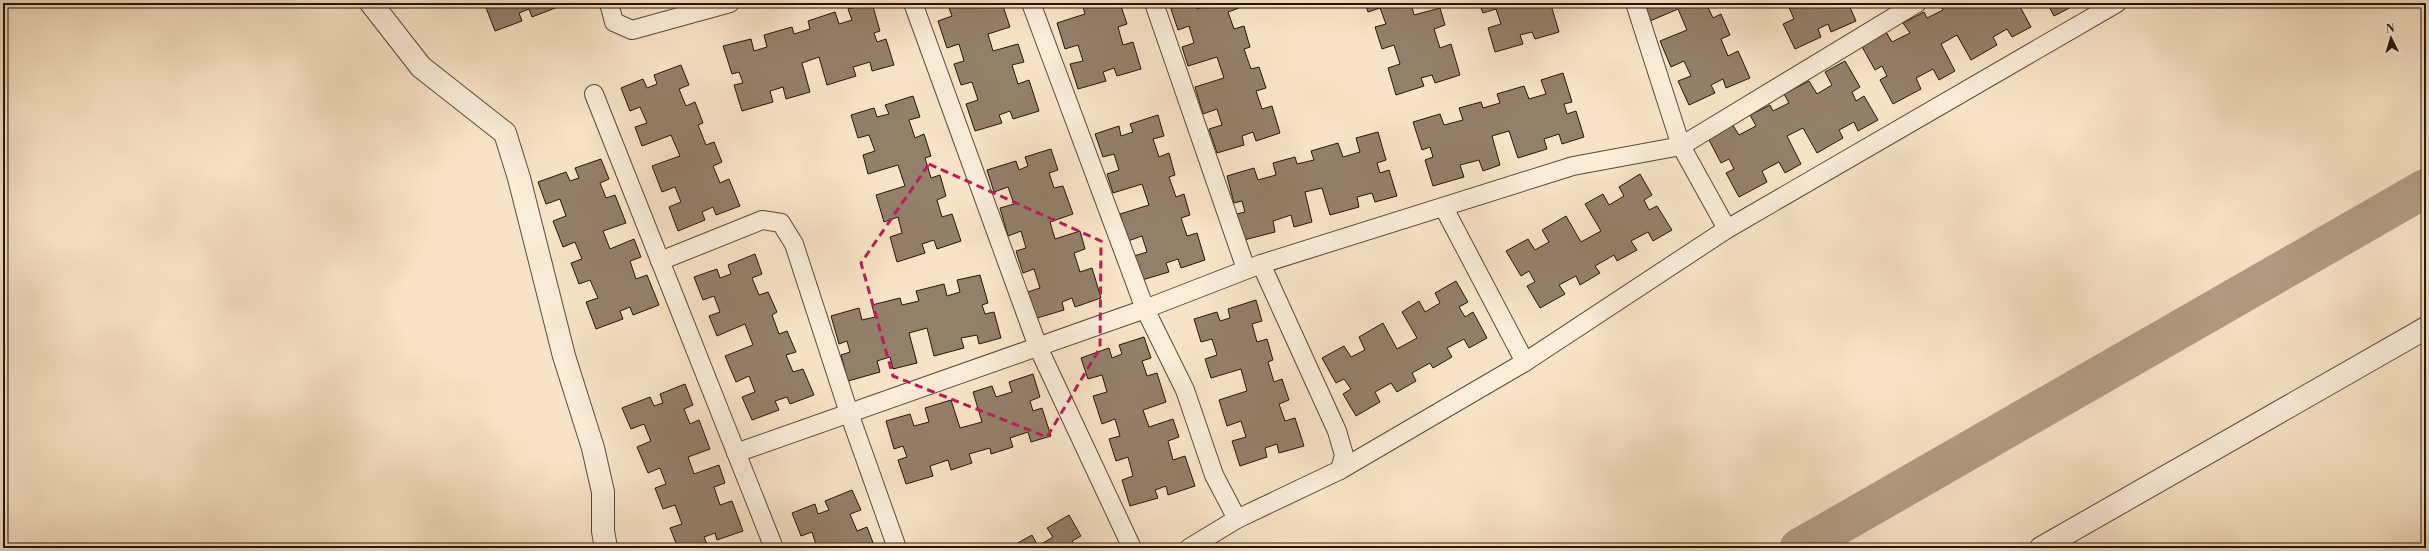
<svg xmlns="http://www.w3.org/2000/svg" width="2429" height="551" font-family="'Libre Bodoni',serif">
  <rect width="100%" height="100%" fill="#f7e4c6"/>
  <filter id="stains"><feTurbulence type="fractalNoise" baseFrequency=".005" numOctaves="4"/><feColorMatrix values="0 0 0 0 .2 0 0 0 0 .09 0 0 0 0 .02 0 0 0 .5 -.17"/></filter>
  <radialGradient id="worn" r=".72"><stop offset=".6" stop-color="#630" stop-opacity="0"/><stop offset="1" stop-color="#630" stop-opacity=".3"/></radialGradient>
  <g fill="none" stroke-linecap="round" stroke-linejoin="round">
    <!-- canal -->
    <path stroke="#b09d85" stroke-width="39" d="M1799 548 2426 188"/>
  </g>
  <!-- building -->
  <g fill="#93806a" stroke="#271406">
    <path d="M489 3H556L558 7 532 17 529 9 519 13 522 21 495 31 485 5Z"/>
    <path d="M867 3H872L880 31 874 33 877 42 886 39 894 65 872 71 870 62 853 67 856 76 827 85 819 57 802 63 810 92 786 99 783 87 770 91 773 102 742 111 734 85 743 83 739 72 732 74 723 46 751 39 754 51 767 47 764 35 792 27 794 34 810 29 808 21 835 12 839 24 852 20 848 9Z"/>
    <path d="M947 3H1002L1010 27 988 34 993 51 1018 44 1024 62 1012 65 1018 84 1029 80 1039 111 1013 119 1010 111 999 115 1002 123 975 131 966 104 978 100 972 82 961 85 954 64 964 61 959 44 947 48 938 21 952 16Z"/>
    <path d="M1082 3H1111L1112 6 1120 3 1127 24 1118 27 1123 45 1133 42 1141 69 1117 76 1114 68 1103 72 1106 81 1078 89 1070 64 1083 61 1078 45 1065 49 1057 23 1085 14Z"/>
    <path d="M1181 3H1195L1197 9 1208 5 1207 3H1237L1239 8 1228 12 1234 29 1244 26 1250 47 1244 49 1251 69 1259 67 1266 88 1256 91 1262 109 1272 106 1280 133 1256 141 1253 132 1242 136 1244 145 1217 153 1209 129 1222 125 1217 109 1203 114 1195 87 1224 78 1217 57 1188 66 1182 47 1194 43 1189 26 1178 30 1170 6Z"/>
    <path d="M1365 3H1411L1414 15 1440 8 1445 25 1434 29 1440 48 1451 44 1460 75 1435 83 1432 75 1421 78 1424 86 1396 95 1388 68 1400 64 1394 45 1382 49 1375 27 1386 24 1380 8 1368 12Z"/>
    <path d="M1479 3H1539L1540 8 1551 5 1559 32 1535 39 1532 32 1520 35 1523 44 1495 52 1488 28 1501 24 1496 9 1483 13Z"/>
    <path d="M1642 3H1706L1713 18 1721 14 1730 35 1721 39 1728 56 1738 51 1750 78 1726 88 1723 79 1711 85 1715 93 1689 105 1678 81 1691 76 1684 61 1671 67 1660 41 1687 30 1678 9 1650 21Z"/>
    <path d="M1787 3H1848L1856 21 1831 32 1828 24 1818 29 1821 37 1795 49 1783 24 1794 19Z"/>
    <path d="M1939 3H2007L2010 8 2018 3 2031 27 2012 37 2007 29 1993 37 1997 45 1971 60 1957 35 1941 44 1955 71 1939 80 1933 69 1916 78 1921 89 1893 104 1880 80 1887 76 1882 66 1875 70 1861 45 1886 32 1892 42 1910 33 1903 23 1924 12 1927 18 1943 10Z"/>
    <path d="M2047 3H2079L2054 16Z"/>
    <path d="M1845 61 1860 87 1852 92 1856 101 1864 96 1878 120 1858 131 1854 122 1839 130 1843 138 1817 153 1803 128 1787 136 1801 164 1785 173 1779 162 1762 171 1767 182 1739 197 1726 173 1734 169 1729 159 1721 163 1708 138 1732 124 1739 135 1756 126 1750 115 1770 105 1773 111 1789 103 1784 94 1809 81 1817 94 1832 85 1825 72Z"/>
    <path d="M681 65 689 85 679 89 686 106 695 102 703 123 698 125 706 145 714 142 722 162 713 166 720 183 729 179 740 206 716 215 713 207 702 212 705 220 678 231 669 207 681 202 675 187 662 192 652 166 680 156 671 135 642 146 635 127 647 123 640 107 630 111 621 88 643 79 647 88 657 84 654 75Z"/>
    <path d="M1563 73 1572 102 1564 104 1567 114 1576 111 1584 137 1562 144 1559 134 1544 139 1547 149 1518 158 1509 131 1492 136 1500 165 1483 171 1479 160 1460 165 1464 177 1433 186 1425 160 1433 157 1430 147 1422 150 1413 122 1440 114 1444 125 1463 120 1459 108 1481 102 1483 108 1500 103 1497 94 1524 86 1529 99 1546 94 1541 80Z"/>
    <path d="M913 96 920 117 909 120 915 138 924 134 931 156 925 158 931 178 940 175 946 196 937 200 942 217 952 214 961 241 937 249 934 240 922 244 925 253 897 262 890 237 902 233 898 217 884 222 876 195 905 186 898 165 868 174 863 155 875 151 869 135 858 138 851 115 874 108 877 117 889 114 885 105Z"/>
    <path d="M1158 115 1164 136 1153 139 1159 157 1169 153 1175 175 1169 177 1176 197 1184 194 1190 215 1181 218 1187 236 1197 233 1205 260 1181 268 1178 259 1166 263 1169 272 1142 280 1134 256 1147 252 1142 236 1128 241 1120 214 1149 205 1142 184 1113 193 1107 174 1119 170 1114 154 1103 157 1095 134 1119 126 1121 136 1133 132 1130 124Z"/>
    <path d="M1378 132 1386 160 1377 163 1380 173 1389 170 1397 196 1375 202 1372 193 1357 197 1359 207 1330 215 1322 188 1305 192 1312 222 1294 227 1291 215 1273 221 1275 232 1244 240 1237 214 1245 212 1242 201 1234 203 1227 176 1254 168 1258 180 1276 175 1273 163 1295 157 1297 164 1314 160 1311 151 1338 143 1343 157 1360 152 1356 138Z"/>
    <path d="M1051 149 1058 170 1049 173 1054 188 1063 186 1073 214 1050 222 1055 239 1080 231 1085 249 1074 253 1080 272 1092 268 1101 298 1075 307 1072 298 1062 302 1064 310 1037 318 1028 292 1040 288 1034 269 1023 273 1016 251 1026 248 1021 231 1008 236 1000 208 1014 204 1008 187 994 192 987 170 1016 161 1019 170 1028 166 1025 157Z"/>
    <path d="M601 159 609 179 600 183 606 198 615 195 626 223 603 231 610 249 634 239 641 257 630 261 636 279 647 275 659 305 633 315 630 307 620 311 623 319 596 329 586 302 598 298 590 280 579 284 571 263 582 259 575 242 563 247 553 221 566 216 560 199 546 204 538 182 566 172 570 181 579 178 575 168Z"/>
    <path d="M1640 174 1652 195 1644 200 1649 210 1657 206 1672 230 1653 241 1648 232 1631 241 1637 250 1617 261 1614 255 1595 266 1600 273 1580 285 1576 276 1559 285 1565 294 1540 308 1527 286 1535 282 1529 271 1521 276 1506 251 1528 239 1535 250 1549 242 1542 230 1566 216 1581 242 1601 231 1585 204 1603 194 1609 205 1624 196 1619 187Z"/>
    <path d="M755 254 762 274 752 278 759 295 768 292 777 312 772 315 779 334 787 331 796 352 786 355 793 372 803 369 814 395 790 404 787 397 775 401 779 410 752 420 742 397 755 392 749 376 736 382 725 356 753 345 745 324 717 336 709 316 720 312 714 296 703 300 694 277 717 269 720 278 731 274 728 265Z"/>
    <path d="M980 275 988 303 982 305 985 314 994 312 1001 338 979 344 977 335 961 338 964 348 934 356 927 328 909 333 917 363 893 369 890 357 877 361 880 372 848 381 841 355 850 352 847 341 839 344 831 316 859 308 862 320 875 317 872 305 900 298 902 305 919 301 916 291 944 284 947 296 960 292 957 280Z"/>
    <path d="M1456 281 1468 302 1459 307 1465 317 1473 312 1487 338 1469 348 1464 339 1447 348 1452 357 1433 368 1430 363 1412 373 1416 381 1397 392 1391 383 1375 392 1380 402 1356 416 1343 394 1351 389 1344 379 1336 383 1322 358 1344 346 1351 357 1365 350 1359 337 1383 323 1397 349 1417 338 1402 312 1419 301 1425 312 1440 303 1435 293Z"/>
    <path d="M1256 300 1262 321 1252 324 1257 342 1267 339 1273 360 1268 362 1274 382 1282 379 1289 400 1279 404 1285 421 1295 418 1304 446 1279 453 1277 444 1265 448 1267 457 1240 466 1232 441 1246 437 1241 421 1227 426 1219 400 1247 391 1241 369 1211 378 1205 359 1217 355 1212 339 1201 342 1194 319 1217 312 1220 321 1230 318 1228 309Z"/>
    <path d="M1144 337 1151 358 1142 361 1147 376 1157 373 1166 402 1143 410 1149 427 1173 419 1179 437 1168 441 1173 460 1185 456 1195 486 1168 495 1166 486 1155 490 1158 498 1130 506 1122 480 1133 476 1128 457 1116 461 1109 439 1120 436 1115 419 1102 424 1093 396 1107 392 1102 375 1088 379 1081 358 1109 348 1112 358 1122 354 1119 345Z"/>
    <path d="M1033 374 1040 397 1030 401 1033 411 1042 408 1051 436 1031 442 1028 432 1010 438 1013 447 991 454 990 448 969 454 972 463 951 470 948 460 930 466 933 476 906 484 898 460 907 457 903 446 894 449 886 421 910 414 914 426 929 422 925 408 951 400 960 428 982 422 973 392 992 386 996 397 1012 392 1009 382Z"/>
    <path d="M685 384 693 405 684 409 690 424 699 420 710 449 688 457 694 474 719 465 725 483 714 487 720 505 732 501 743 531 717 540 715 533 704 537 707 544 697 548H678L670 528 682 524 675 505 663 509 655 488 666 484 660 468 648 473 637 447 651 441 644 424 631 429 622 408 650 397 654 406 663 403 660 394Z"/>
    <path d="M852 490 861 510 850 514 857 531 867 527 875 548H817L812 532 801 536 792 513 815 504 818 514 829 510 825 501Z"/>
    <path d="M1069 515 1081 536 1072 541 1076 548H1016L1014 545 1032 535 1038 546 1053 537 1047 528Z"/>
  </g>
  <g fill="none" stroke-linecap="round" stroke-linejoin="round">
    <defs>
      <g id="service">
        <path d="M609 3 614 22 632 30 730 3"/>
        <path d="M913 3 1038 347 1132 548"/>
        <path d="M1031 3 1145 309 1185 390 1214 475 1237 519 1189 548"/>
        <path d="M1154 3 1246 269"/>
        <path d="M1635 3 1681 146 1727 229 2117 3"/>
        <path d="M594 94 774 548"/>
        <path d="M660 261 762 220 781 223 794 244 849 413 897 548"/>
        <path d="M1525 362 1727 229"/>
        <path d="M736 453 1145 309 1261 264 1573 166 1681 146 1917 3"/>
        <path d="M1340 470 1525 362 1444 208"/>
        <path d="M1237 519 1340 470 1344 455 1337 431 1261 264"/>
      </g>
      <path id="minor" d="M371 3 421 67 505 133 519 178 564 356 593 448 603 492V531L606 548"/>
      <path id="tertiary" d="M2041 548 2426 328"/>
    </defs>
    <!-- service casing -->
    <use href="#service" stroke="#5b4836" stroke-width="20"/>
    <!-- minor casing -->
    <use href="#minor" stroke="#5b4836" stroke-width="24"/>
    <!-- tertiary casing -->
    <use href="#tertiary" stroke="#5b4836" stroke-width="24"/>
    <!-- service -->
    <use href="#service" stroke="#faedda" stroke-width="18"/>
    <!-- minor -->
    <use href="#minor" stroke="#faedda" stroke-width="22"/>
    <!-- tertiary -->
    <use href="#tertiary" stroke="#faedda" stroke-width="22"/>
  </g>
  <!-- marked area -->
  <path fill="none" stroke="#c2185b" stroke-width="3" stroke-dasharray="8 5" stroke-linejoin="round" d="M929 164 1101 241 1100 348 1047 437 893 376 861 263Z"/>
  <!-- margin -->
  <rect width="2429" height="551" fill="none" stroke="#f7e4c6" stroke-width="16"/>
  <rect x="4" y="4" width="2421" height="543" fill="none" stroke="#271406" stroke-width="2"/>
  <rect x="8" y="8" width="2413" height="535" fill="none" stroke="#271406"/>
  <!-- north arrow -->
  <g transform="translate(2391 38) rotate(355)" stroke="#faedda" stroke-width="3" paint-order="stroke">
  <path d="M0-3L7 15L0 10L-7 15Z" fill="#271406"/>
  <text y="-6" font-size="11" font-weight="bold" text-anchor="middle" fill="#271406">N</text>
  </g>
  <rect width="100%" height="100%" filter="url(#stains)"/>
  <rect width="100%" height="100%" fill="url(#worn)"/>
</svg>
